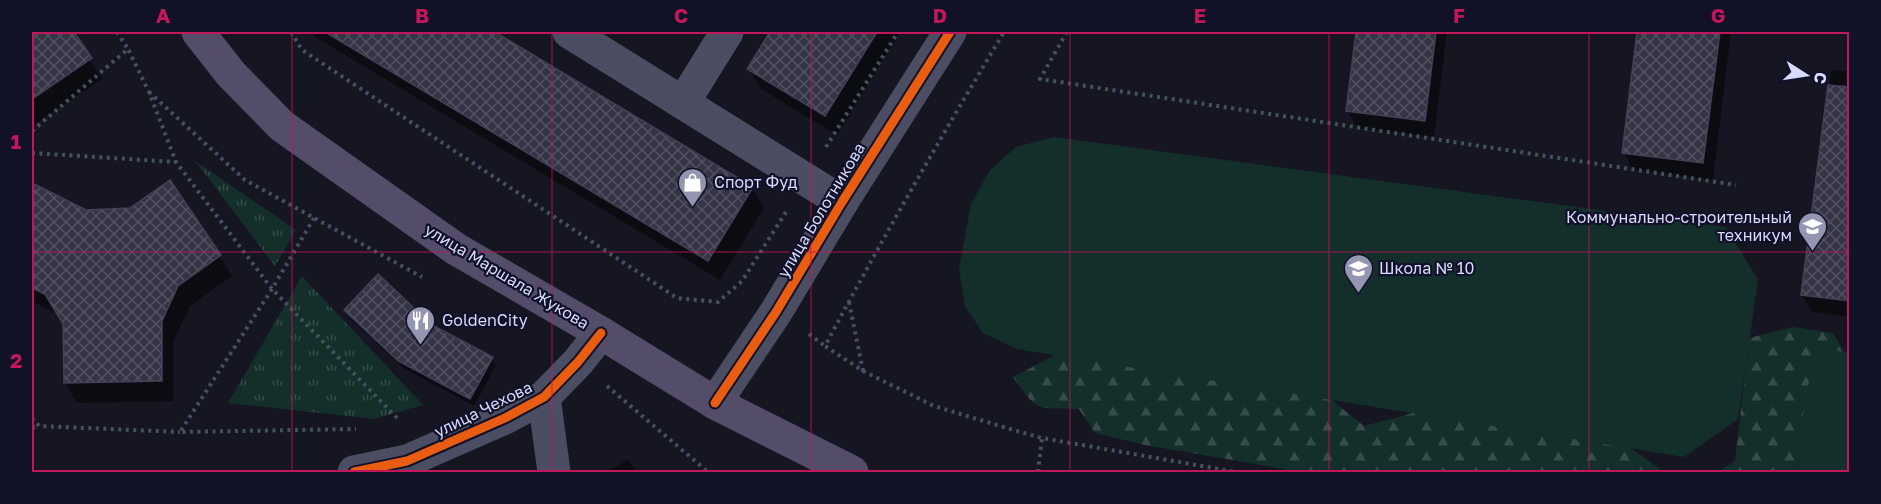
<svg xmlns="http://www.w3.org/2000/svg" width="1881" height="504" font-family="'Golos Text',sans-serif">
  <defs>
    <pattern id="grass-tufts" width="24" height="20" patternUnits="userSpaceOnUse" patternTransform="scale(1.5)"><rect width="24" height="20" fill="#142e2b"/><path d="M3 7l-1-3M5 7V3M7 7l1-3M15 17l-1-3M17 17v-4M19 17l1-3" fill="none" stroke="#354c4b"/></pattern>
    <pattern id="forest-firs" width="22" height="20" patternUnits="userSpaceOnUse" patternTransform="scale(1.5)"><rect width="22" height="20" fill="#142e2b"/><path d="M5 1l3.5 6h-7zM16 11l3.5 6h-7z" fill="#354c4b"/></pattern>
    <pattern id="building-cross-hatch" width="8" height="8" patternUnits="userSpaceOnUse" patternTransform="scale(1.5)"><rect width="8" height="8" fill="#343445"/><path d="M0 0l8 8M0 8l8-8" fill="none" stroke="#515161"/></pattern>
  </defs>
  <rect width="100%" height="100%" fill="#161623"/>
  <!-- grass -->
  <g fill="url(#grass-tufts)">
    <path d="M195 161 296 230 275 266Z"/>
    <path d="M302 276 423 405 374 419 228 403Z"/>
  </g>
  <!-- forest -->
  <g fill="url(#forest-firs)">
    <path d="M1793 327 1833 333 1849 360V472H1718L1735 461 1749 338Z"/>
    <path d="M1084 340 1303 377 1364 426 1447 404 1600 426 1664 472H1287L1285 469 1145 445 1095 433 1079 409C1037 408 1038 413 1013 377Z"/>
  </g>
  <!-- pitch -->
  <g fill="#142e2b">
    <path d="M1054 137 1726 227 1758 280 1738 419 1684 457 1017 349 983 333 965 306 959 269 971 204 990 170 1016 147Z"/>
    <path d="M1815 347 1849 353V472H1793Z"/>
  </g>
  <!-- shadow -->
  <g fill="#0007">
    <path d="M32 32H72L102 79 35 124 32 118Z"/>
    <path d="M312 32H492L752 188 764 208 720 280 315 37Z"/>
    <path d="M772 32H900L837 135 761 89 749 69Z"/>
    <path d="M1357 32H1447L1434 137 1357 128 1348 111Z"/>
    <path d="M1638 32H1731L1713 180 1633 170 1624 153Z"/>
    <path d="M1831 70 1850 72V317L1812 312 1802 295Z"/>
    <path d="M170 182 232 276 190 306 173 342V401L77 403 65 383 64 324 59 315 32 301V289L52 299 53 296 32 286V185L86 211 130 209Z"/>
    <path d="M346 311 431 326 492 358 496 366 474 406 403 368 350 318Z"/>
    <path d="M628 459 637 472H608Z"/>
  </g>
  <!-- building -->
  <g fill="url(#building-cross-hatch)" stroke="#424156" stroke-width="1.5">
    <path d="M32 32H74L92 58 32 99Z"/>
    <path d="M325 32H495L753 187 708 261Z"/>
    <path d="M770 32H877L825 116 747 69Z"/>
    <path d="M1356 32H1436L1425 121 1346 111Z"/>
    <path d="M1637 32H1720L1703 163 1622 153Z"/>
    <path d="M1828 85 1850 87V301L1801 295Z"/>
    <path d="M170 180 221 255 178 286 162 321V381L64 383 63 324 45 294 32 288V183L86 210 130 208Z"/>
    <path d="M378 274 432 325 493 357 470 399 398 361 344 310Z"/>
  </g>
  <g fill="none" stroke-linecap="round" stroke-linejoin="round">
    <!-- path -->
    <g stroke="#44525c" stroke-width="4" stroke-dasharray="3 4.5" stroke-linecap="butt">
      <path d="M117 32 128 49"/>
      <path d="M291 32 302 50 677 298 718 302 742 281 786 212"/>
      <path d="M1067 32 1040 79 1736 185"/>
      <path d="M149 92 245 180 422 277"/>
      <path d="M32 131 128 49 149 92 176 162 272 289 400 421"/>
      <path d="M826 147 898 32"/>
      <path d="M32 153 176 162"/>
      <path d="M314 218 272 289 180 432 356 429"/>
      <path d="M849 302 863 371 825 346C882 239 942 135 1004 32"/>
      <path d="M809 334 825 346"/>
      <path d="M863 371 934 406 1010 429 1042 438 1236 472"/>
      <path d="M607 386 708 472"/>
      <path d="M32 418 39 426 180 432"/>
      <path d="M32 428 39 426"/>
      <path d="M1038 472 1042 438"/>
    </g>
    <!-- minor -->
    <g stroke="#4b4d63" stroke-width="33">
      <path d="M569 32 842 202"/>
      <path d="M683 103 727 32"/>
      <path d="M544 397 554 472"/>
      <path d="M715 403 776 312 842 202 950 32"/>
      <path d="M354 472 407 461 505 418 544 397 578 362 601 333"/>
    </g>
    <!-- major -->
    <path stroke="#534d69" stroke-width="33" d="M198 32 231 74 282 126 456 249 601 333 715 403 852 472"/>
    <defs>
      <g id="cycleway">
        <path d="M715 403 776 312 842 202 950 32"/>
        <path d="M354 472 407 461 505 418 544 397 578 362 601 333"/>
      </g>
    </defs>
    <!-- cycleway casing -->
    <use href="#cycleway" stroke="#111128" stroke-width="13"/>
    <!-- cycleway -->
    <use href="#cycleway" stroke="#e95d12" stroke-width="9"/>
  </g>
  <!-- grid -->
  <path fill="none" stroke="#c2185b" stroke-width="1.5" stroke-opacity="0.55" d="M292 32V472M552 32V472M811 32V472M1070 32V472M1329 32V472M1589 32V472M32 252H1850"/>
  <!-- icons -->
  <defs>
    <symbol id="shop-pin" viewBox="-11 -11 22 30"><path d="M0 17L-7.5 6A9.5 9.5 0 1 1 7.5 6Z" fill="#9495b1" stroke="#111128"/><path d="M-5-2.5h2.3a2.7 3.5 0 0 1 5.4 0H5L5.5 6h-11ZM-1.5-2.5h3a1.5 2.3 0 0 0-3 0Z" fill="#fff"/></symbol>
    <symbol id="university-pin" viewBox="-11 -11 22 30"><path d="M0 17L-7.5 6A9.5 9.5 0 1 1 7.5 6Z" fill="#9495b1" stroke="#111128"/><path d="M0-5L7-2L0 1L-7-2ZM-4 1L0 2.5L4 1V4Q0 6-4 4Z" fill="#fff"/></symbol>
    <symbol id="school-pin" viewBox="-11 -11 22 30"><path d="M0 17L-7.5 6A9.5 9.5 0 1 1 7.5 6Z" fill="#9495b1" stroke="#111128"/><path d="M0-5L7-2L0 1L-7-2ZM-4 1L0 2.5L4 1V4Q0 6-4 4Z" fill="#fff"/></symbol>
    <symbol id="restaurant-pin" viewBox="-11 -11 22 30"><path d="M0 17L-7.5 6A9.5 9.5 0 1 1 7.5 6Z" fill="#9495b1" stroke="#111128"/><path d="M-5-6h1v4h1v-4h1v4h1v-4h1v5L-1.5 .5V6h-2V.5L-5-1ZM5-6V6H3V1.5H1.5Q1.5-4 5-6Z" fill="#fff"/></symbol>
  </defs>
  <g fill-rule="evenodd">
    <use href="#shop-pin" x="676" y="166" width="33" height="45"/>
    <use href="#university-pin" x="1796" y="210" width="33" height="45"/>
    <use href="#school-pin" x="1342" y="252" width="33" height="45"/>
    <use href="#restaurant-pin" x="404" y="304" width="33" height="45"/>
  </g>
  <g text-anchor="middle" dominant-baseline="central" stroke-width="4.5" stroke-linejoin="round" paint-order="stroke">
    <!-- poi labels -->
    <g font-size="16" fill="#d8dafe" stroke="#111128" text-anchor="start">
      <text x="714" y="182">Спорт Фуд</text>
      <text x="1792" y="217" text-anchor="end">Коммунально-строительный<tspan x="1792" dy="18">техникум</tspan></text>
      <text x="1379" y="268">Школа № 10</text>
      <text x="442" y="320">GoldenCity</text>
    </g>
    <!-- street labels -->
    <g font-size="16" fill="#d8dafe" stroke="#111128">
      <text transform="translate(821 210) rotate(-59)">улица Болотникова</text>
      <text transform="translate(507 276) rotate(31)">улица Маршала Жукова</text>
      <text transform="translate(483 409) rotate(-26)">улица Чехова</text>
    </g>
  </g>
  <!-- border -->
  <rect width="1881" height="504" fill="none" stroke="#111128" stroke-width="66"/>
  <!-- north arrow -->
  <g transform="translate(1806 75) rotate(102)" stroke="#111128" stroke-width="4.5" paint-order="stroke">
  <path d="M0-4.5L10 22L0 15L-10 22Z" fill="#d8dafe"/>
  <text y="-9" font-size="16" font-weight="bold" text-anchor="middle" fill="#d8dafe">С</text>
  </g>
  <rect x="33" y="33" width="1815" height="438" fill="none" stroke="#c2185b" stroke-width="2"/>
  <g font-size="20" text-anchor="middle" font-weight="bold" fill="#c2185b">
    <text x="163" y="23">A</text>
    <text x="422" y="23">B</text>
    <text x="681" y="23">C</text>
    <text x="940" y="23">D</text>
    <text x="1200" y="23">E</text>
    <text x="1459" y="23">F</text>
    <text x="1718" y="23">G</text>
    <text x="16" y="149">1</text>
    <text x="16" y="368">2</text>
  </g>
</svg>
